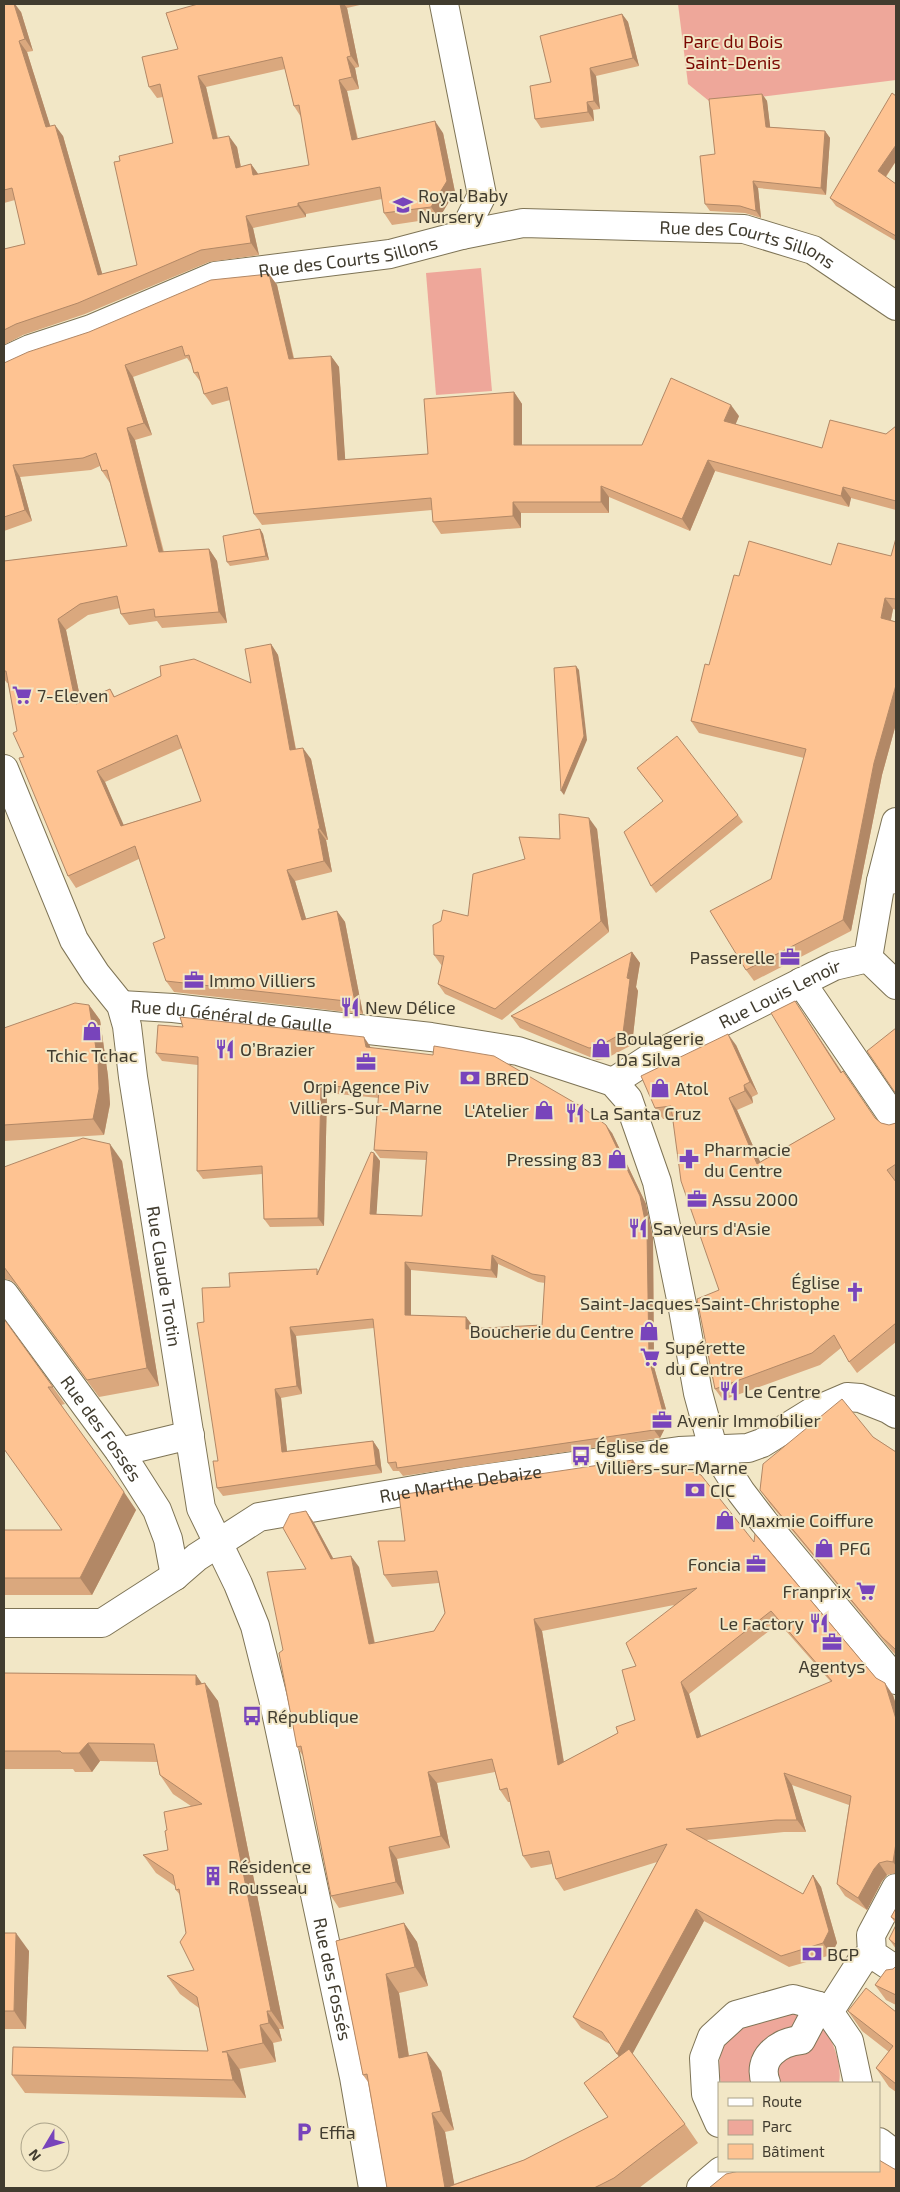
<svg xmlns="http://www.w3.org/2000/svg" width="900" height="2192" font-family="'Exo 2',sans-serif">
  <rect width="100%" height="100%" fill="#f2e7c6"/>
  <!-- green -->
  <g fill="#eea79a">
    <path d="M678 4H896V80L728 101H709L688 84Z"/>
    <path d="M481 268 492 391 436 395 426 273Z"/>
    <path d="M793 2011C799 2013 806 2015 812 2017 830 2027 843 2064 839 2083H721C710 2029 752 2022 793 2011Z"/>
  </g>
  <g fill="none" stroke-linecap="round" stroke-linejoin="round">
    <defs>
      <g id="minor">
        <path d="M444 4 482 195 462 235"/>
        <path id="s1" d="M4 361 30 349 91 329 215 276 390 254 462 235 523 223 744 229 813 250 896 306"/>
        <path d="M881 881 896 822"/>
        <path d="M868 958 896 985"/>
        <path d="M801 982 896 1121"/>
        <path id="s2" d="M121 1005 173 1008 431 1037 518 1051 613 1082 628 1099 657 1182 683 1309 698 1393 713 1448 741 1492 764 1522 896 1680"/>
        <path id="s3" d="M613 1082 650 1058 834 966 868 958 881 881 896 879"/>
        <path id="s4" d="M4 1294 120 1452 157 1510 168 1539 175 1576"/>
        <path d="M120 1452 190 1435"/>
        <path id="s5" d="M4 1623H102L175 1576 197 1557 259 1517 466 1481 679 1451 748 1448 762 1443 812 1412 847 1397 860 1398 888 1409 896 1414"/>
        <path d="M896 1888 871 1935 872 1954 896 1970"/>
        <path d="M829 2012 861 1962 872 1954"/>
        <path d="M766 2083C756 2058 779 2042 801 2040L819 2006"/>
        <path d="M719 2123 706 2094 704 2058 712 2037 736 2015 793 1999 819 2006 829 2012 849 2041 858 2083"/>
        <path d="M879 2142 896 2155"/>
        <path d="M701 2188 721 2171"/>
      </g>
      <g id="major">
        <path id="s6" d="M4 769 74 940 96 974 121 1005 127 1026 133 1077 201 1508 238 1584 255 1626 273 1698 354 2077 373 2188"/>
      </g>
    </defs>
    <!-- minor casing -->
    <use href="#minor" stroke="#7e7456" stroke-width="30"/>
    <!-- major casing -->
    <use href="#major" stroke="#7e7456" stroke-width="30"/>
    <!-- minor -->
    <use href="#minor" stroke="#fff" stroke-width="28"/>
    <!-- major -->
    <use href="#major" stroke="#fff" stroke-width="28"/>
  </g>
  <!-- wall -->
  <g fill="#daa87e" fill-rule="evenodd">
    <path d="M4 4 21 12 33 51 27 52 50 126 63 136 102 274 137 265 120 161 173 143 163 97 157 98 149 87 178 49 198 4H364L347 8 359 67 355 68 359 89 347 91 358 139 443 133 455 192 439 218 392 225 384 213 382 199 306 214V217L253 228 259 255 209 262 85 314 23 335 4 345V249L25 244 15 200 4 203ZM285 69 294 106 301 117 309 165 258 174 251 164 241 167 237 147 218 138 206 87Z"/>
    <path d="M622 14 628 22 639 66 596 76 600 109 593 110 594 121 541 128 535 119 551 82Z"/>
    <path d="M762 94 767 101 770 127 825 131 830 138 826 195 758 188 761 218 745 213 710 211 705 204 715 154Z"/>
    <path d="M896 96V161L886 177 896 184V241L836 206 830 198Z"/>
    <path d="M269 274 277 285 294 358 331 356 339 367 345 460 428 454 514 392 522 404V445H642L739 416 735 425 822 448 886 434 896 426V510L851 498 849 507 715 471 690 531 609 497V513H521V528L441 534 433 522 432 510 262 525 254 514 230 400 212 405 204 394 202 384 194 373 192 365 187 358 133 377 152 435 135 440 164 552 209 549 217 561 227 623 162 628 157 621 129 625 121 614 120 608 88 615 66 630 81 702 110 689 115 697 251 683 271 644 278 655 296 749 311 759 328 840H326L332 872 295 881 306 919 337 911 345 922 363 1014 174 992 166 981 165 938 139 859 76 888 68 876 24 757 17 731 8 683H7L4 679V561L127 546 110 483 102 471 100 466 91 470 20 477 32 521 4 531V363ZM182 748 201 801 123 825 105 782Z"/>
    <path d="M260 529 263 534 269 560 230 566 227 562Z"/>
    <path d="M896 538V610L893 609 891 620 896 622V724L882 775 851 931 754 981 746 970 804 758 699 733 691 721 739 576 831 565 891 556Z"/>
    <path d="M637 768 738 815 743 822 656 893 651 886 663 801Z"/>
    <path d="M597 829 609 932 502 1020 445 994 438 984 442 966 434 955 468 916 525 859 560 839Z"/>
    <path d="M632 952 640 963 636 987 638 991 632 1045 605 1059 597 1060 520 1028 511 1016Z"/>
    <path d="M89 1005 100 1020 108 1076 110 1104 104 1135 4 1141V1028Z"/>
    <path d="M803 1013 842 1072 875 1119 881 1123 889 1125 896 1123V1342L857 1373 849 1362 841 1348 820 1365 723 1400 715 1389 719 1290 672 1119H663L655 1108 736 1045 758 1094 752 1097 753 1103 737 1110 760 1162 835 1119Z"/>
    <path d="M370 1046V1048L612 1133 646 1204 653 1238 654 1367 669 1420 660 1438 403 1476 399 1471H393L388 1463 374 1328 296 1336 302 1394 281 1398 287 1451 373 1441 379 1450 382 1473 223 1496 217 1488 218 1461 204 1322 230 1287 318 1271 374 1153 380 1161 376 1214 422 1216 426 1160 380 1158 374 1150 379 1098 327 1093 324 1226 270 1227 264 1219 262 1174 203 1179 197 1171 198 1065 162 1061 156 1053ZM498 1264 538 1282 545 1283 542 1325 472 1329V1325L466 1317 411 1315V1270L497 1278Z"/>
    <path d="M122 1161 159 1386 99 1397 16 1284 10 1280 4 1279V1167Z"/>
    <path d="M4 1319 65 1404 61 1405 136 1510 92 1595H4V1530H61Z"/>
    <path d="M873 1437 896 1452V1655L892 1651 770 1504 760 1490Z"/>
    <path d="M641 1471 754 1542 876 1678 893 1695 896 1705V1873L887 1875 882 1881 867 1910 845 1896 837 1884 849 1805 792 1785 806 1832H784L706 1840 803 1894 813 1875 821 1887 837 1943 831 1955 789 1967 704 1921 632 2054 685 2124 698 2143 639 2188H387L368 2082 363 2075 336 1941 404 1923 417 1942 428 1986 399 1993 409 2056 441 2071 454 2130 445 2132 454 2184 524 2160 608 2117 584 2083 619 2056 610 2044 581 2028 573 2017 657 1862 564 1891 556 1879 552 1864 531 1868 523 1856 510 1802H508L500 1790 495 1772 437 1783 450 1848 397 1859 404 1894 339 1908 331 1896 303 1756 297 1747 283 1650 306 1569V1511L314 1523 333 1558 359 1567 375 1643 434 1631 445 1613 439 1583 392 1587 384 1575 405 1541ZM674 1605 636 1666 635 1720 618 1733 564 1762 542 1631ZM779 1623 831 1682 701 1736 689 1694Z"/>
    <path d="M4 1673 196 1675 202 1684 218 1701 284 2029H279L282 2041 273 2043 276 2062 239 2069 246 2098 25 2093 12 2075 208 2051 199 2008 180 1994 167 1976 194 1970 186 1933 180 1895 176 1890 175 1886 156 1873 143 1855 168 1850 167 1830 191 1806 173 1794 160 1775 157 1762 100 1761 92 1772H75L73 1769H4Z"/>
    <path d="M896 1908V1924L891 1917Z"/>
    <path d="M896 1925V1949L889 1939Z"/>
    <path d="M4 1933 29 1951 26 2029H4Z"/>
    <path d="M896 1966V2005L886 2000 875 1985Z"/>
    <path d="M848 2011 896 2012V2092L889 2087 876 2068 889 2052 862 2031Z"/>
  </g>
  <!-- shaded-wall -->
  <g fill="#b28866">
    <path d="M14 4H15L21 12 33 51 25 39Z"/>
    <path d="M340 4H344L347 8 359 67 351 56Z"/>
    <path d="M622 14 628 22 639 66 633 58Z"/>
    <path d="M19 41 27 52 54 138 46 127Z"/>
    <path d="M347 57 355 68 359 89 352 77Z"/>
    <path d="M590 68 596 76 600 109 594 101Z"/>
    <path d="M198 76 206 87 220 151 213 139Z"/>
    <path d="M339 80 347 91 360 152 352 140Z"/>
    <path d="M762 94 767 101 771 134 766 127Z"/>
    <path d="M587 102 593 110 594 121 588 112Z"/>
    <path d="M435 121 443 133 455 192 439 218 431 207Z"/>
    <path d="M55 125 63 136 106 287 98 275Z"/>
    <path d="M825 131 830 138 826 195 821 188Z"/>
    <path d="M229 136 237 147 243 179 236 168Z"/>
    <path d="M896 145V161L884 179 878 171Z"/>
    <path d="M251 164 259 175H253Z"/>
    <path d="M753 181 758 188 761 218 756 211Z"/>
    <path d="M298 203 306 214V217L298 206Z"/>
    <path d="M246 216 253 228 259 255 251 243Z"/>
    <path d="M269 274 277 285 296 370 289 359Z"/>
    <path d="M331 356 339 367 346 471 338 460Z"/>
    <path d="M125 365 133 377 152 435 144 423Z"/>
    <path d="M514 392 522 404V456L514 445Z"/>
    <path d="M731 405 739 416 732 433 724 421Z"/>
    <path d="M127 428 135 440 166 564 159 552Z"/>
    <path d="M708 460 715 471 690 531 682 519Z"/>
    <path d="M13 465 20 477 32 521 25 510Z"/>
    <path d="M601 486 609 497V513L601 502Z"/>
    <path d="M843 487 851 498 849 507 841 496Z"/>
    <path d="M513 502 521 513V528L513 516Z"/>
    <path d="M260 529 263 534 269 560 266 556Z"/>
    <path d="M209 549 217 561 227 623 219 612Z"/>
    <path d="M885 598 893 609 889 629 881 618Z"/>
    <path d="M58 619 66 630 84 716 76 704Z"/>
    <path d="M271 644 278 655 298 762 290 750Z"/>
    <path d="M576 666 579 670 587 740 564 795 561 791Z"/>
    <path d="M896 685V724L882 775 851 931 843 920 874 763Z"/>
    <path d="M303 748 311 759 328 840 320 829Z"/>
    <path d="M97 771 105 782 129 837 121 826Z"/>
    <path d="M589 818 597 829 609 932 601 921Z"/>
    <path d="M318 829 326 840 332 872 324 861Z"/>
    <path d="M287 870 295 881 310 932 302 920Z"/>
    <path d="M337 911 345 922 363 1014 355 1002Z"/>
    <path d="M632 952 640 963 636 987 638 991 632 1045 623 1033 627 978Z"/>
    <path d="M795 1001 803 1013 849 1084 841 1073Z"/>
    <path d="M89 1005 100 1020 108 1076 110 1104 104 1135 93 1119Z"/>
    <path d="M728 1034 736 1045 758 1094 750 1082Z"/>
    <path d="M364 1037 370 1046 371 1056 366 1047Z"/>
    <path d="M321 1085 327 1093 324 1226 318 1218Z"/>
    <path d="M744 1085 752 1097 753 1103 745 1091Z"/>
    <path d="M729 1098 737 1110 766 1175 757 1164Z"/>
    <path d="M606 1125 612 1133 646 1204 653 1238 654 1367 669 1420 660 1438 654 1430 649 1359Z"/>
    <path d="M110 1144 122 1161 159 1386 147 1368Z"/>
    <path d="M374 1153 380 1161 376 1222 370 1214Z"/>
    <path d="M492 1255 498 1264 497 1278 491 1270Z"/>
    <path d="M405 1262 411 1270V1324L405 1315Z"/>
    <path d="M466 1317 472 1325 471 1337 466 1329Z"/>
    <path d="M290 1327 296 1336 302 1394 297 1386Z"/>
    <path d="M275 1389 281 1398 288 1460 282 1452Z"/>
    <path d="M373 1441 379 1450 382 1473 376 1465Z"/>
    <path d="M633 1460 641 1472 626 1473Z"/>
    <path d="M124 1492 136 1510 92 1595 80 1578Z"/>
    <path d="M306 1511 314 1523 340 1571 331 1559Z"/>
    <path d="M351 1556 359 1567 377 1656 369 1644Z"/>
    <path d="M534 1619 542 1631 566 1776 558 1765Z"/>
    <path d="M196 1675 207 1691 205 1683 218 1701 284 2029 271 2011 196 1685Z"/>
    <path d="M681 1682 689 1694 705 1750 697 1738Z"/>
    <path d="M885 1683 893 1695 896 1705V1719Z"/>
    <path d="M88 1743 100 1761 92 1772 79 1753Z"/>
    <path d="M428 1772 437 1783 450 1848 441 1836Z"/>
    <path d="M784 1773 792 1785 806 1832 797 1820Z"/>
    <path d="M896 1843V1866L893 1862Z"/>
    <path d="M389 1847 397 1859 404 1894 396 1882Z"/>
    <path d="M879 1863 887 1875 882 1881 867 1910 858 1898 874 1869Z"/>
    <path d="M813 1875 821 1887 837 1943 831 1955 823 1943Z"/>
    <path d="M696 1909 704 1921 626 2066 617 2054Z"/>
    <path d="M404 1923 417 1942 428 1986 415 1967Z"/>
    <path d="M16 1933 29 1951 26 2029 14 2011Z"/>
    <path d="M386 1974 399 1993 412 2077 399 2058Z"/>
    <path d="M267 2011 279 2029 282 2041 269 2023Z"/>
    <path d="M260 2025 273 2043 276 2062 263 2043Z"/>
    <path d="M227 2052 240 2070 246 2098 233 2080Z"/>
    <path d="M427 2052 441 2071 454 2130 441 2111Z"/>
    <path d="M432 2113 445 2132 455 2188H445Z"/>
  </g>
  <!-- building -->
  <g fill="#fec392" stroke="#b28866" fill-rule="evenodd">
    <path d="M4 4H14L25 39 19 41 46 127 55 125 98 275 137 265 114 162 120 161 119 156 173 143 160 84 149 87 142 57 178 49 166 13 198 4H340L351 56 347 57 352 77 339 80 352 140 435 121 447 181 431 207 384 213 380 187 298 203V206L246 216 251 243 201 250 78 303 16 324 4 330V249L25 244 12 188 4 190ZM282 57 294 106 299 105 309 165 253 175 251 164 236 168 229 136 213 139 198 76Z"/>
    <path d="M622 14 633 58 590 68 594 101 587 102 588 112 535 119 530 86 551 82 540 36Z"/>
    <path d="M892 93 896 96V145L878 171 896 184V236L830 198Z"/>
    <path d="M762 94 766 127 825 131 821 188 753 181 756 211 740 206 705 204 700 156 715 154 709 99Z"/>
    <path d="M269 274 289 359 331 356 338 460 428 454 424 399 514 392V445H642L671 378 731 405 724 421 822 448 830 420 886 434 896 426V501L843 487 841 496 708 460 682 519 601 486V502H513V516L433 522 431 498 254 514 227 387 204 394 198 372 194 373 189 355 185 356 182 346 125 365 144 423 127 428 159 552 209 549 219 612 155 617 154 609 121 614 117 596 80 604 58 619 76 704 110 689 114 697 161 676 160 666 194 659 251 683 245 649 271 644 290 750 303 748 320 829H318L324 861 287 870 302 920 337 911 355 1002 166 981 153 943 165 938 135 846 68 876 19 758 24 757 13 733 17 731 6 671H4V561L127 546 107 470 102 471 96 453 83 458 13 465 25 510 4 517V363L28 352 89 332 211 280ZM177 735 201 801 121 826 97 771Z"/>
    <path d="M260 529 266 556 227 562 223 536Z"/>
    <path d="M896 538V599L885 598 881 618 896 622V685L874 763 843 920 746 970 710 911 771 879 806 749 691 721 705 664 709 665 734 575 739 576 749 541 831 565 838 543 891 556Z"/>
    <path d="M576 666 584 736 561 791 554 668Z"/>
    <path d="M677 736 738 815 651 886 624 832 663 801 637 768Z"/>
    <path d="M559 814 589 818 601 921 495 1009 438 984 444 956 434 955 433 925 441 921 443 910 468 916 473 874 525 859 519 837 560 839Z"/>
    <path d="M632 952 627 978 630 979 623 1033 597 1047 589 1048 511 1016Z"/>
    <path d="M795 1001 841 1073 843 1071 875 1118 881 1123 889 1125 896 1123V1164L887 1170 896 1182V1323L849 1362 834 1335 812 1353 715 1389 697 1299 719 1290 681 1181 671 1106 655 1108 641 1076 728 1034 750 1082 744 1085 745 1091 729 1098 757 1164 835 1119 771 1013Z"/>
    <path d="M75 1003 89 1005 98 1061 99 1089 93 1119 4 1125V1028Z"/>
    <path d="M180 1017 364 1037 366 1047 433 1055 434 1046 494 1056 582 1107 606 1125 640 1196 647 1230 649 1359 663 1412 654 1430 397 1468 396 1462 388 1463 373 1319 290 1327 297 1386 275 1389 282 1452 373 1441 376 1465 217 1488 213 1461H218L197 1323 204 1322 202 1288 230 1287 229 1273 317 1269V1275L371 1152 374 1153 370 1214 422 1216 427 1152 374 1150 379 1090 321 1085 318 1218 264 1219 262 1166 197 1171 198 1057 156 1053 158 1025 183 1027ZM492 1255 532 1274 545 1276 542 1325 466 1329V1317L405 1315V1262L491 1270Z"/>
    <path d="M896 1028V1094L867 1051Z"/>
    <path d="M83 1138 110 1144 147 1368 87 1380 4 1267V1167Z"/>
    <path d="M4 1319 53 1387H48L124 1492 80 1578H4V1530H62L4 1449Z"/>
    <path d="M842 1399 873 1437 896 1452V1650L882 1637 760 1490 763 1464Z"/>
    <path d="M633 1460 626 1473 676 1466 701 1475 754 1542 755 1534 876 1678 885 1683 896 1719V1843L893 1862 887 1861 879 1863 874 1869 858 1898 837 1884 851 1796 784 1773 797 1820H776L686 1829 803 1894 813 1875 829 1931 823 1943 781 1956 696 1909 617 2054 602 2032 573 2017 667 1844 556 1879 549 1851 523 1856 507 1788 500 1790 492 1759 428 1772 441 1836 389 1847 396 1882 331 1896 301 1746 297 1747 279 1653 283 1650 267 1572 306 1569 283 1528 290 1514 306 1511 331 1559 351 1556 369 1644 434 1631 445 1613 437 1571 384 1575 378 1541H405L399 1495ZM697 1588 626 1643 636 1666 622 1670 635 1720 616 1727 618 1733 558 1765 534 1619ZM771 1611 832 1681 697 1738 681 1682Z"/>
    <path d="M4 1673 196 1675V1685L205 1683 271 2011H267L269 2023 260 2025 263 2043 222 2052H227L233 2080 12 2075 13 2047 208 2051 197 1997 167 1976 194 1970 180 1942 186 1933 179 1889 176 1890 173 1875 143 1855 168 1850 165 1831 167 1830 164 1812 202 1804 160 1775 154 1744 88 1743 79 1753H62L60 1751H4Z"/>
    <path d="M896 1908V1920L891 1917Z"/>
    <path d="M404 1923 415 1967 386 1974 399 2058 427 2052 441 2111 432 2113 445 2188 524 2160 608 2117 584 2083 629 2049 685 2124 614 2178 594 2188H387L367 2074 363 2075 336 1941Z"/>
    <path d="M896 1925V1945L889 1939Z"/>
    <path d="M4 1933H16L14 2011H4Z"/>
    <path d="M896 1966V1995L875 1985 886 1970 893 1969Z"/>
    <path d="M866 1988 896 2012V2084L876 2068 893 2046 848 2011Z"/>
    <path d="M879 2160 896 2170V2188H709L726 2174 739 2171H879Z"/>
  </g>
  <!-- icons -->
  <defs>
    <symbol id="school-bare" viewBox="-9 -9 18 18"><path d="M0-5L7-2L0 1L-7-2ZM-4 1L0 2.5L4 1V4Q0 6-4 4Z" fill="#7844bb" stroke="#f2e7c6" stroke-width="2.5" paint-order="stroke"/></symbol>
    <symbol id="supermarket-bare" viewBox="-9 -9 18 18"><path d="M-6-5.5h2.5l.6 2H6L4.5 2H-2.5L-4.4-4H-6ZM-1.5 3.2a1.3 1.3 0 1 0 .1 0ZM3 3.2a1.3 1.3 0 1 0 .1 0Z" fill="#7844bb" stroke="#f2e7c6" stroke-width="2.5" paint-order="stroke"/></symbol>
    <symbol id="office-bare" viewBox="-9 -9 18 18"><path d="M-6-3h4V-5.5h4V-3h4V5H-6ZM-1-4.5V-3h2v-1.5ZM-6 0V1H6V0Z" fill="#7844bb" stroke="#f2e7c6" stroke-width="2.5" paint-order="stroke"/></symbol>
    <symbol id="restaurant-bare" viewBox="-9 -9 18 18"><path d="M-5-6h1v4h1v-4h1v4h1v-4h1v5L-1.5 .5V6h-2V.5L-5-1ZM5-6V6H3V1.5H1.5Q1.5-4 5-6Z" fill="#7844bb" stroke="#f2e7c6" stroke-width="2.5" paint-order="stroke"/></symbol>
    <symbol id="shop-bare" viewBox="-9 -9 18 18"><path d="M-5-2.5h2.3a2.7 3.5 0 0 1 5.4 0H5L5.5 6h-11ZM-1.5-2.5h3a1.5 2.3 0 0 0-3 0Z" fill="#7844bb" stroke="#f2e7c6" stroke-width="2.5" paint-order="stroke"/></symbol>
    <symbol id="bank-bare" viewBox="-9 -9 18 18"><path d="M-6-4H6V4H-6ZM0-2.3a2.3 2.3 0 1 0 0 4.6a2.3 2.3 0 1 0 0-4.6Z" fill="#7844bb" stroke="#f2e7c6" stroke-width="2.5" paint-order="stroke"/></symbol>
    <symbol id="pharmacy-bare" viewBox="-9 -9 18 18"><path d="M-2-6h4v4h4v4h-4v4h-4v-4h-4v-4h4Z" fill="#7844bb" stroke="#f2e7c6" stroke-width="2.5" paint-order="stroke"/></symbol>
    <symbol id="church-bare" viewBox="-9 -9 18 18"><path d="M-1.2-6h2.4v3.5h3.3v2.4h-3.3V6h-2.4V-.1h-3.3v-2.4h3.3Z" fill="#7844bb" stroke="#f2e7c6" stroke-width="2.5" paint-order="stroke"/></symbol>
    <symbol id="bus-bare" viewBox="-9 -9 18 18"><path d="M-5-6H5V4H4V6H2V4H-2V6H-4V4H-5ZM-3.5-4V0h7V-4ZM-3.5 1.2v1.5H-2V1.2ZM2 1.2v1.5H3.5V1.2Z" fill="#7844bb" stroke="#f2e7c6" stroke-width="2.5" paint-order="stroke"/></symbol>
    <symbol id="building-bare" viewBox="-9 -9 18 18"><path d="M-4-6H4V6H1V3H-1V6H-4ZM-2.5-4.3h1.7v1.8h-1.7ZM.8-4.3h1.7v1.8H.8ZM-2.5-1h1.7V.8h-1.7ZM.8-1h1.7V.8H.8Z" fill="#7844bb" stroke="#f2e7c6" stroke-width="2.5" paint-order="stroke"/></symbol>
    <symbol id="parking-bare" viewBox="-9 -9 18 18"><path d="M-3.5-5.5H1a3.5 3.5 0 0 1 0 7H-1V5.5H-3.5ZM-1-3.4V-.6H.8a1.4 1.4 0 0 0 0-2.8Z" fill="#7844bb" stroke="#f2e7c6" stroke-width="2.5" paint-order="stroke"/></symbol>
  </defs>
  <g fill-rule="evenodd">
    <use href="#school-bare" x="389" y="191" width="28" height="28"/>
    <use href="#supermarket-bare" x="8" y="681" width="28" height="28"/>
    <use href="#office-bare" x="776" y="943" width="28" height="28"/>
    <use href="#office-bare" x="180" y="966" width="28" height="28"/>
    <use href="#restaurant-bare" x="336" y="993" width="28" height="28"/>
    <use href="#shop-bare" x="78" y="1017" width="28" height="28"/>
    <use href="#shop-bare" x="587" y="1034" width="28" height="28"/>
    <use href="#restaurant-bare" x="211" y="1035" width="28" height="28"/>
    <use href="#office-bare" x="352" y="1048" width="28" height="28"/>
    <use href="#bank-bare" x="456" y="1064" width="28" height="28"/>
    <use href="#shop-bare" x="646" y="1074" width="28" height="28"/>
    <use href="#shop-bare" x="530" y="1096" width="28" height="28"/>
    <use href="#restaurant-bare" x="561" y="1099" width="28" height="28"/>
    <use href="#shop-bare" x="603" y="1145" width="28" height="28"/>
    <use href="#pharmacy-bare" x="675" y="1145" width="28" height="28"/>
    <use href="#office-bare" x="683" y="1185" width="28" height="28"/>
    <use href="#restaurant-bare" x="624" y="1214" width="28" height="28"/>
    <use href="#church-bare" x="841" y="1278" width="28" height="28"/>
    <use href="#shop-bare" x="635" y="1317" width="28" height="28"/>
    <use href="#supermarket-bare" x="636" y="1343" width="28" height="28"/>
    <use href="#restaurant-bare" x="715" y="1377" width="28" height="28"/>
    <use href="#office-bare" x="648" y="1406" width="28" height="28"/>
    <use href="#bus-bare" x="567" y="1442" width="28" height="28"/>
    <use href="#bank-bare" x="681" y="1476" width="28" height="28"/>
    <use href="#shop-bare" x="711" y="1506" width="28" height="28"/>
    <use href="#shop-bare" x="810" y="1534" width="28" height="28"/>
    <use href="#office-bare" x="742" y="1550" width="28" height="28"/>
    <use href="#supermarket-bare" x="852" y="1577" width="28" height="28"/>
    <use href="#restaurant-bare" x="805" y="1609" width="28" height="28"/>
    <use href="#office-bare" x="818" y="1628" width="28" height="28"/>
    <use href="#bus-bare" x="238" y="1702" width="28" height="28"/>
    <use href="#building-bare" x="199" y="1862" width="28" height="28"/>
    <use href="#bank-bare" x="798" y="1940" width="28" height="28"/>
    <use href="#parking-bare" x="290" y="2118" width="28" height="28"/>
  </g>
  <g text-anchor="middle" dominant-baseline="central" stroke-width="4" stroke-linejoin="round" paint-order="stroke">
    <!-- park labels -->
    <g font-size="18" fill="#7a0600" stroke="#f2e7c6">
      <text x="733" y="41">Parc du Bois<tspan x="733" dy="21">Saint-Denis</tspan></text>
    </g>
    <!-- poi labels -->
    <g font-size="18" fill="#413c2f" stroke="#f2e7c6" text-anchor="start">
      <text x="418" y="195">Royal Baby<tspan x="418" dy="21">Nursery</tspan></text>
      <text x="37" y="695">7-Eleven</text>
      <text x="775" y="957" text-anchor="end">Passerelle</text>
      <text x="209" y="980">Immo Villiers</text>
      <text x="365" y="1007">New Délice</text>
      <text x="616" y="1038">Boulagerie<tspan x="616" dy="21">Da Silva</tspan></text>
      <text x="240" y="1049">O’Brazier</text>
      <text x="92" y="1055" text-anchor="middle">Tchic Tchac</text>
      <text x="485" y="1078">BRED</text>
      <text x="366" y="1086" text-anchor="middle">Orpi Agence Piv<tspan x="366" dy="21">Villiers-Sur-Marne</tspan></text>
      <text x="675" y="1088">Atol</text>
      <text x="529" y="1110" text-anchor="end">L'Atelier</text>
      <text x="590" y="1113">La Santa Cruz</text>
      <text x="704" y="1149">Pharmacie<tspan x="704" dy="21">du Centre</tspan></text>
      <text x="602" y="1159" text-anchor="end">Pressing 83</text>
      <text x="712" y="1199">Assu 2000</text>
      <text x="653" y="1228">Saveurs d'Asie</text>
      <text x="840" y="1282" text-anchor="end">Église<tspan x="840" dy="21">Saint-Jacques-Saint-Christophe</tspan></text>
      <text x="634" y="1331" text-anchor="end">Boucherie du Centre</text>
      <text x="665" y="1347">Supérette<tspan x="665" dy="21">du Centre</tspan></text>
      <text x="744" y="1391">Le Centre</text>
      <text x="677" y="1420">Avenir Immobilier</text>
      <text x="596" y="1446">Église de<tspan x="596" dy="21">Villiers-sur-Marne</tspan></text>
      <text x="710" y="1490">CIC</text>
      <text x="740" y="1520">Maxmie Coiffure</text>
      <text x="839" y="1548">PFG</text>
      <text x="741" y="1564" text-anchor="end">Foncia</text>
      <text x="851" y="1591" text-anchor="end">Franprix</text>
      <text x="804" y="1623" text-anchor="end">Le Factory</text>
      <text x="832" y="1666" text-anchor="middle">Agentys</text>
      <text x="267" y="1716">République</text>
      <text x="228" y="1866">Résidence<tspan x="228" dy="21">Rousseau</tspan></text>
      <text x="827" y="1954">BCP</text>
      <text x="319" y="2132">Effia</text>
    </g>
    <!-- street labels -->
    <g font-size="18" fill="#413c2f" stroke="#f2e7c6">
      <text stroke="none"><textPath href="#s1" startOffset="768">Rue des Courts Sillons</textPath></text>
      <text stroke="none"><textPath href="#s1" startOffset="362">Rue des Courts Sillons</textPath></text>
      <text stroke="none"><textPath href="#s3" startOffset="189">Rue Louis Lenoir</textPath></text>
      <text stroke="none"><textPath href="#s2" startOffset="111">Rue du Général de Gaulle</textPath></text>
      <text stroke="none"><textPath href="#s6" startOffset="540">Rue Claude Trotin</textPath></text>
      <text stroke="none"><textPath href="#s4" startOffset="166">Rue des Fossés</textPath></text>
      <text stroke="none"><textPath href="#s5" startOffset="492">Rue Marthe Debaize</textPath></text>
      <text stroke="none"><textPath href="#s6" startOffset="1266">Rue des Fossés</textPath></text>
    </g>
  </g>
  <!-- border -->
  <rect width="900" height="2192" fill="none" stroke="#413c2f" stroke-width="10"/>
  <!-- legend -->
  <rect x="718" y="2082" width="162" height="90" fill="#f2e7c6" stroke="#aba38a"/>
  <rect x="728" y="2098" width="25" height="8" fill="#ffffff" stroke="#aba38a"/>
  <text x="762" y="2107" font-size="15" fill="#413c2f">Route</text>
  <rect x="728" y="2120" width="25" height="15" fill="#eea79a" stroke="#aba38a"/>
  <text x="762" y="2132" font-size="15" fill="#413c2f">Parc</text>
  <rect x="728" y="2144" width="25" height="15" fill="#fec392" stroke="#aba38a"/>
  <text x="762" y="2157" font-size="15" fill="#413c2f">Bâtiment</text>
  <!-- north arrow -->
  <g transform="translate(45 2147) rotate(232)"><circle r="24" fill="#f2e7c6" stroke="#aba38a"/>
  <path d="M0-4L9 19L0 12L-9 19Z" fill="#7844bb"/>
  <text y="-8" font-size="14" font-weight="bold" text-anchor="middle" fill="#413c2f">N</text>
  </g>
</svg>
